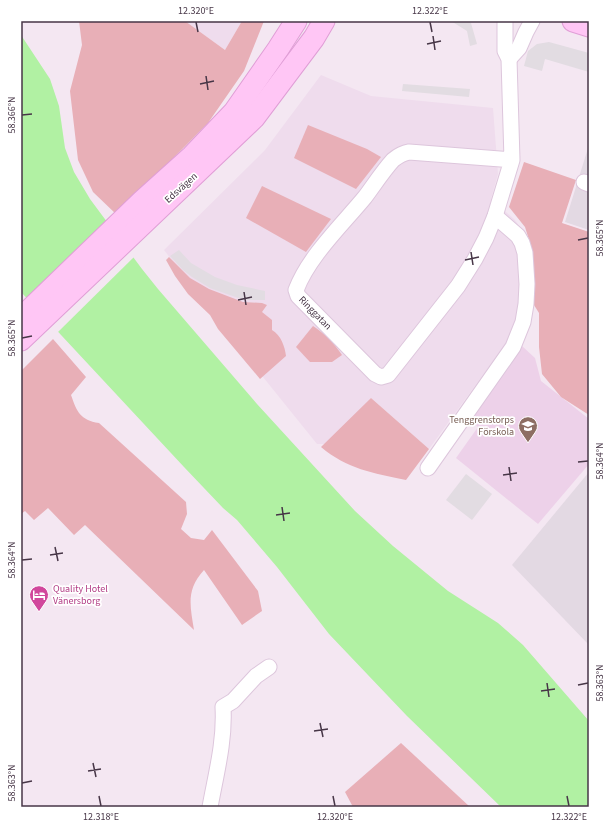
<svg xmlns="http://www.w3.org/2000/svg" width="610" height="828" font-family="'Source Sans 3',sans-serif">
  <rect width="100%" height="100%" fill="#f4e7f2"/>
  <!-- residential -->
  <g fill="#efdced">
    <path d="M185 21H242L225 50Z"/>
    <path d="M321 75 371 96 493 108 498 174 491 199 514 219 528 237 533 302 504 346 429 449 371 398 327 444H317L263 377 164 250 265 150Z"/>
  </g>
  <!-- industrial -->
  <g fill="#e3d9e3">
    <path d="M589 145V230L565 222Z"/>
    <path d="M589 472V645L512 565Z"/>
  </g>
  <!-- education -->
  <path fill="#edd1e9" d="M522 346 535 358 541 381 589 419V464L538 524 456 458 478 427 471 420 507 364Z"/>
  <!-- green -->
  <g fill="#e8afb7">
    <path d="M79 21H185L225 50 242 21H264L244 71 208 123 117 215 93 192 78 160 70 91 82 45Z"/>
    <path d="M308 125 367 149 381 157 356 189 294 158Z"/>
    <path d="M524 162 576 180 562 223 589 232V415L561 397 542 374 539 347V313L534 305 530 243 525 227 509 207Z"/>
    <path d="M262 186 331 219 306 252 246 218Z"/>
    <path d="M169 257 190 278 209 289 243 302 262 303 267 305 262 312 272 320V330C281 335 285 347 286 356L260 379 218 329 210 315 188 294 175 276 166 260Z"/>
    <path d="M313 326C325 334 334 343 342 355L332 362H310L296 347Z"/>
    <path d="M53 339 86 377 71 395C77 412 80 420 99 423L186 502 187 514 181 529 191 538 204 540 212 530 258 591 262 611 242 625 204 570C186 590 190 605 194 630L85 525 74 535 48 508 34 520 25 511 21 514V371Z"/>
    <path d="M371 398 429 449 406 480C373 473 347 469 321 447Z"/>
    <path d="M401 743 470 807H353L345 792Z"/>
  </g>
  <!-- parking -->
  <g fill="#e2dce2">
    <path d="M451 21H468L471 23 477 44 470 46 467 31Z"/>
    <path d="M549 42 589 53V72L545 59 542 71 524 66 528 51 537 44Z"/>
    <path d="M403 84 470 89 469 97 402 91Z"/>
    <path d="M179 250 191 263 215 277 237 285 265 291V300H244L210 288 192 277 183 270 170 256Z"/>
    <path d="M466 474 492 494 472 520 446 500Z"/>
  </g>
  <!-- water -->
  <path fill="#b1f1a3" d="M21 35 50 79 59 106 65 148 74 172 90 199 142 269 158 289 257 404 355 511 393 546 448 591 498 623 523 645 589 721V807H501L407 716 329 634 277 567 237 520 223 508 184 467 21 292Z"/>
  <!-- pier -->
  <path fill="#f4e7f2" d="M108 220 135 256 57 333 27 301Z"/>
  <g fill="none" stroke-linecap="round" stroke-linejoin="round">
    <defs>
      <g id="street">
        <path d="M505 21V51L509 59 512 160 495 216 486 238 475 259 458 286 388 375 381 377 375 374 298 296 296 290C309 256 342 225 365 197 374 185 383 171 393 160 398 156 403 153 409 152L512 160"/>
        <path d="M509 59 519 48 526 32 532 21"/>
        <path d="M584 182 589 184"/>
        <path d="M428 468 513 347 523 322 526 304 527 284 525 253 522 243 518 236 495 216"/>
        <path d="M210 807C216 774 225 741 223 707L233 701 256 676 269 667"/>
      </g>
      <g id="secondary">
        <path d="M573 21 589 26"/>
        <path d="M21 318 142 201 192 156 234 112 278 49 296 21"/>
        <path d="M21 340 254 118 314 38 324 21"/>
      </g>
    </defs>
    <!-- street casing -->
    <use href="#street" stroke="#ddc6dc" stroke-width="17"/>
    <!-- secondary casing -->
    <use href="#secondary" stroke="#e09ed6" stroke-width="23"/>
    <!-- street -->
    <use href="#street" stroke="#fff" stroke-width="15"/>
    <!-- secondary -->
    <use href="#secondary" stroke="#ffc6f5" stroke-width="21"/>
  </g>
  <!-- ticks -->
  <path fill="none" stroke="#473647" stroke-width="1.5" d="M196 22 198 32M430 22 432 32M433 36 435 50M427 44 441 41M206 76 208 90M200 84 214 81M22 115 32 114M578 240 588 238M471 252 473 265M465 260 479 257M244 292 246 305M238 300 252 297M22 338 32 336M578 462 588 461M509 467 511 481M503 475 517 473M282 507 284 521M276 515 290 513M55 547 58 561M50 555 63 553M22 560 32 559M547 683 549 697M578 685 588 683M541 691 555 689M320 723 323 737M314 731 328 729M93 763 96 777M88 771 101 769M22 783 32 781M99 796 101 806M333 796 335 806M567 796 569 806"/>
  <!-- icons -->
  <defs>
    <symbol id="school-pin" viewBox="-11 -11 22 30"><path d="M0 17L-7.5 6A9.5 9.5 0 1 1 7.5 6Z" fill="#8d6e63" stroke="#fff"/><path d="M0-5L7-2L0 1L-7-2ZM-4 1L0 2.5L4 1V4Q0 6-4 4Z" fill="#fff"/></symbol>
    <symbol id="hotel-pin" viewBox="-11 -11 22 30"><path d="M0 17L-7.5 6A9.5 9.5 0 1 1 7.5 6Z" fill="#d1479c" stroke="#fff"/><path d="M-6-4.5h1.5V1H6V5H4.5V3h-9V5H-6ZM-4 0a1.8 1.8 0 1 1 3.6 0ZM.5 0V-2.5h3Q6-2.5 6 0Z" fill="#fff"/></symbol>
  </defs>
  <g fill-rule="evenodd">
    <use href="#school-pin" x="517" y="415" width="22" height="30"/>
    <use href="#hotel-pin" x="28" y="584" width="22" height="30"/>
  </g>
  <g text-anchor="middle" dominant-baseline="central" stroke-width="3.5" stroke-linejoin="round" paint-order="stroke">
    <!-- street labels -->
    <g font-size="10" fill="#473647" stroke="#fff">
      <text transform="translate(181 188) rotate(-42)">Edsvägen</text>
      <text transform="translate(315 313) rotate(46)">Ringgatan</text>
    </g>
    <!-- education labels -->
    <g font-size="10" fill="#785e54" stroke="#fff" text-anchor="end">
      <text x="514" y="420">Tenggrenstorps<tspan x="514" dy="12">Förskola</tspan></text>
    </g>
    <!-- hotel labels -->
    <g font-size="10" fill="#b23c85" stroke="#fff" text-anchor="start">
      <text x="53" y="589">Quality Hotel<tspan x="53" dy="12">Vänersborg</tspan></text>
    </g>
  </g>
  <!-- border -->
  <rect width="610" height="828" fill="none" stroke="#ffffff" stroke-width="44"/>
  <rect x="22" y="22" width="566" height="784" fill="none" stroke="#473647" stroke-width="1.5"/>
  <g font-size="10" text-anchor="middle" fill="#473647">
    <text x="196" y="14">12.320°E</text>
    <text x="430" y="14">12.322°E</text>
    <text transform="translate(11 115) rotate(-90)" y="4">58.366°N</text>
    <text transform="translate(599 238) rotate(-90)" y="4">58.365°N</text>
    <text transform="translate(11 338) rotate(-90)" y="4">58.365°N</text>
    <text transform="translate(599 461) rotate(-90)" y="4">58.364°N</text>
    <text transform="translate(11 560) rotate(-90)" y="4">58.364°N</text>
    <text transform="translate(599 683) rotate(-90)" y="4">58.363°N</text>
    <text transform="translate(11 783) rotate(-90)" y="4">58.363°N</text>
    <text x="101" y="820">12.318°E</text>
    <text x="335" y="820">12.320°E</text>
    <text x="569" y="820">12.322°E</text>
  </g>
</svg>
